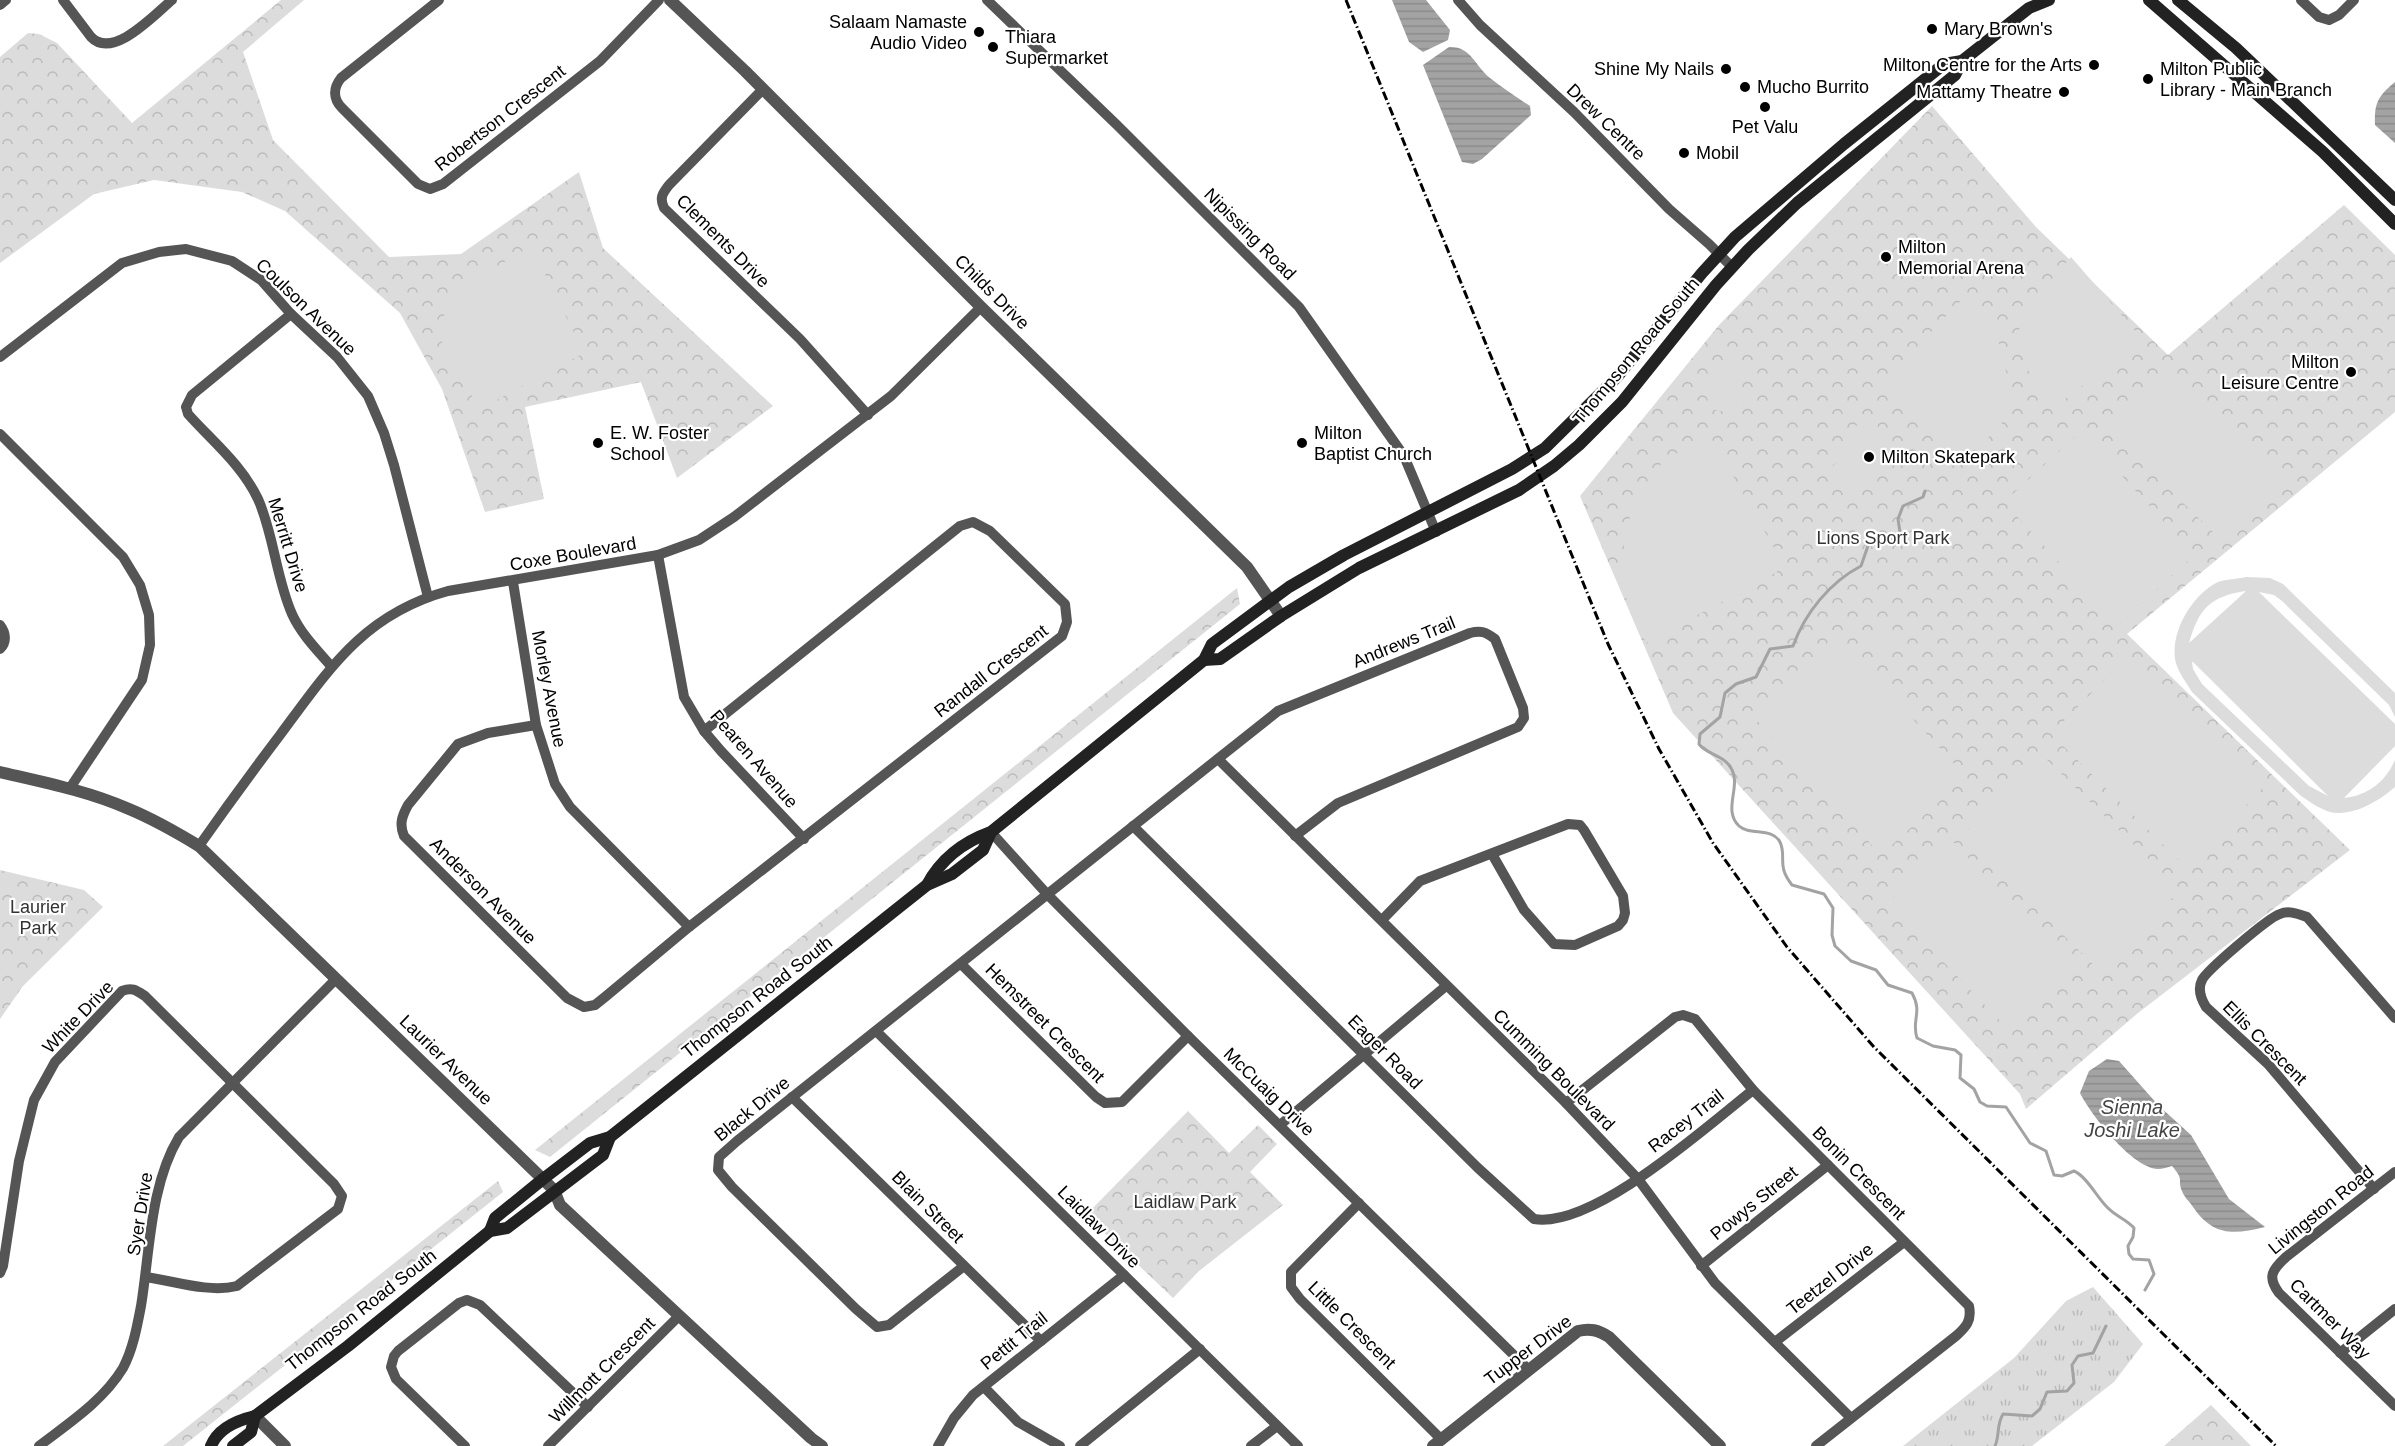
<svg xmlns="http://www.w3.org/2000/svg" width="2395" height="1446" font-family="Arial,sans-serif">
  <defs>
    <pattern id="grass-tufts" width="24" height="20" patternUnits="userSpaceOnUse" patternTransform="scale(1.5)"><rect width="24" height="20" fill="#dcdcdc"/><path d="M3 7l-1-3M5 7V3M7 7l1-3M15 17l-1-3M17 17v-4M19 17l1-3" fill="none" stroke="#bbb"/></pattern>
    <pattern id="forest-crowns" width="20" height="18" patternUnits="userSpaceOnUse" patternTransform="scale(1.5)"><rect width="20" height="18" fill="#dcdcdc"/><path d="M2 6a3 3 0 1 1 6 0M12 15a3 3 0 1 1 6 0" fill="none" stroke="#bbb"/></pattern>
    <pattern id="water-rules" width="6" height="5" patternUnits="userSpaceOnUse" patternTransform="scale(1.5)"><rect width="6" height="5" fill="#a3a3a3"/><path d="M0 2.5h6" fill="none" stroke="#8b8b8b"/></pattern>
  </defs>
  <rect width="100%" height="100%" fill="#fff"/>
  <!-- grass -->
  <path fill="url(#grass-tufts)" d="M2093 1287 2143 1344 2114 1382 2032 1446H1903L2014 1358 2066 1301Z"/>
  <!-- forest -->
  <g fill="url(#forest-crowns)">
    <path d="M281 0H304L243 52 273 140 389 257 461 254 579 172 603 248 773 406 677 478 641 382 525 407 544 499 485 512 442 389 400 313 285 211 242 192 154 180 94 194 0 263V57L28 33 39 34 57 43 132 123Z"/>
    <path d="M1932 106 2036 227 2168 355 2344 205 2395 255V412L2127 634 2350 850 2138 1013 2026 1109 2020 1094 1673 713 1580 496 1719 325Z"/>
    <path d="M1237 588 1240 604 550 1157 535 1150Z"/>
    <path d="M0 870 84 890 103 907 23 986 0 1019Z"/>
    <path d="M1188 1111 1229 1153 1258 1125 1277 1144 1250 1172 1283 1205 1199 1271 1173 1298 1086 1215Z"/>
    <path d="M498 1181 503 1192 183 1446H163Z"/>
    <path d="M2211 1405 2251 1446H2164Z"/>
  </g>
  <!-- pitch -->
  <g fill="#dcdcdc" fill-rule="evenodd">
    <path d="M531 246 584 353 480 409 454 367 438 334 451 294Z"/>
    <path d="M2071 257 2143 340 2053 408 2030 376 2018 332 2030 304Z"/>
    <path d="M1969 292 1998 340 2008 379V404L2001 426 1966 457 1885 381Z"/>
    <path d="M1716 361 1744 367 1735 414 1706 408Z"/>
    <path d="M2166 366 2281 478 2221 540 2106 428Z"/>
    <path d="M1867 416 1902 450 1889 465 1879 464 1852 491 1830 469 1861 437 1853 429Z"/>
    <path d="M2081 431 2194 555 2117 626 2004 502Z"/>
    <path d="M1708 432 1781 560 1777 572 1646 643 1629 608 1621 576 1625 536 1636 496 1661 464Z"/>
    <path d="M2246 577 2270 578 2283 584 2395 693V717L2389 705 2282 601 2274 595 2259 592 2395 724V746L2344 798C2369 795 2385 782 2395 760V787C2379 801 2353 817 2330 812 2320 809 2310 802 2301 796L2192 692C2186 682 2177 671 2175 659 2171 630 2193 594 2218 582 2226 579 2237 579 2246 577ZM2245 591V592L2189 643C2199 609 2209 597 2245 591ZM2192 662H2193L2328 796 2309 786 2202 684 2193 669Z"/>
    <path d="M1882 620 1899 635 1883 654 1866 639Z"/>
    <path d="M1836 635 1966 777 1881 855 1751 714Z"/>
    <path d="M2128 656 2262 789 2186 867 2051 734Z"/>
    <path d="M2041 754 2180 890 2101 972 1962 836Z"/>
    <path d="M1952 841 2076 970 2011 1032 1887 903Z"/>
  </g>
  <!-- water -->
  <g fill="url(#water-rules)">
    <path d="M1392 0H1426L1450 30 1448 40 1423 52 1409 42Z"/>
    <path d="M1449 47C1471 46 1475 66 1490 78 1503 88 1516 97 1530 106L1531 115 1482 159 1473 164 1462 162 1423 65Z"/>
    <path d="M2395 82V143L2375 125C2374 103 2378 96 2395 82Z"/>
    <path d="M2107 1059 2119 1061 2159 1106 2191 1135 2229 1199 2265 1227C2233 1235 2213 1236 2193 1207 2190 1202 2184 1197 2182 1191 2177 1179 2185 1181 2172 1166 2168 1167 2162 1169 2158 1169 2132 1168 2091 1115 2080 1093L2089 1071Z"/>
  </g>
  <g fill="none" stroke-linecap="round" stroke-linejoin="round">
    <!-- stream -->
    <g stroke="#a3a3a3" stroke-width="3">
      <path d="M1925 491 1923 497 1903 506 1898 519 1900 532 1891 539 1871 537 1861 566C1830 582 1805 613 1793 646L1770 649 1756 677 1736 684 1725 693 1720 717 1700 734 1699 744C1707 755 1724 755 1731 768 1742 786 1722 810 1739 826 1750 836 1772 827 1780 842 1787 857 1776 865 1792 885L1824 894 1833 908 1832 935 1835 946 1851 961 1876 970 1888 985 1912 993C1923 1013 1911 1020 1917 1038L1933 1046 1955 1050 1961 1055 1960 1078 1974 1089 1980 1102 1987 1106 2006 1107 2030 1143 2046 1151 2054 1175 2062 1176 2074 1171C2086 1176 2097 1197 2107 1207 2115 1216 2126 1219 2134 1228L2133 1237 2128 1246 2129 1254 2133 1259 2149 1260 2154 1274 2145 1290"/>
      <path d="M1995 1446C2000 1435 1996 1426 2003 1414L2032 1416 2040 1409 2047 1392 2067 1391 2074 1383 2072 1365 2078 1356 2093 1353 2106 1326"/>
    </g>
    <!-- minor -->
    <g stroke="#555" stroke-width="10">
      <path d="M63 0 91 37C113 60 154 15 172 0"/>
      <path d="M439 0 341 78C333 88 333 99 342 108L418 184 430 189 443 184 600 61 659 0"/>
      <path d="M987 0 1117 125 1299 307 1404 456 1436 532"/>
      <path d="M1458 0 1480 25 1574 112 1669 209 1709 244 1732 267"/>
      <path d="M2301 0 2319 17 2329 20 2339 15 2354 0"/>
      <path d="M0 5 6 0"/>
      <path d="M763 89 669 185C663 193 659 197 664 208L800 339 868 415"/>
      <path d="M291 314 192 395 186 407 188 414C213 442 242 465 258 499 274 535 276 578 292 614 301 634 317 650 331 666"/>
      <path d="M0 357 122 263 159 252 186 249 232 261 261 280 291 314 337 357 368 396 384 433 394 465 428 597"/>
      <path d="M0 434 123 557 140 585 149 615 150 645 142 680 70 788"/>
      <path d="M658 555 684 697 704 731 721 751 804 839"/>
      <path d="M513 582 536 725 555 784 570 807 689 927"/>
      <path d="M0 625C6 633 7 642 0 649"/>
      <path d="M536 725 488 733 458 744 408 805C402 816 399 824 404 836L567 998 584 1007 595 1005 605 997 689 927 1062 636 1067 622 1065 604 990 531 973 522 960 526 704 731"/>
      <path d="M1218 759 1566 1103 1638 1179 1715 1283 1851 1418"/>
      <path d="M1133 826 1478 1168 1534 1219C1593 1229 1706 1127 1753 1090"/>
      <path d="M991 832 1047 894 1188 1036 1529 1370"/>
      <path d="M199 846C225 809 252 772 280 735 329 669 364 614 448 591L658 555 699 540 734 517 891 396 981 307"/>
      <path d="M1382 920 1420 881 1568 824 1580 825 1584 830 1623 896 1625 913 1623 920 1618 926 1575 945 1554 944 1524 910 1492 854"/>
      <path d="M961 964 1096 1097 1105 1103 1122 1102 1188 1036"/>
      <path d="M876 1031 1298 1446"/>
      <path d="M792 1097 1041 1341"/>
      <path d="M1566 1103 1675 1017 1683 1015 1695 1019 1753 1090 1969 1306C1972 1321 1966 1327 1956 1336L1816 1446"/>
      <path d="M1280 1125 1446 986"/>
      <path d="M2395 1172 2286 1257C2272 1270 2267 1277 2279 1293L2395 1406"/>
      <path d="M2374 1189 2268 1064 2206 1007C2201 999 2197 990 2202 980 2206 971 2269 917 2280 914 2289 910 2298 914 2307 917L2395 1018"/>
      <path d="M1359 1203 1291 1272V1287L1300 1299 1442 1440"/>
      <path d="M964 1266 889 1325 877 1327 856 1309 732 1187 718 1170 719 1157 737 1141 1278 711 1470 633C1481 630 1486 632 1495 639L1523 708 1524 718 1518 727 1338 803 1295 836"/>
      <path d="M1701 1266 1828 1165"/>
      <path d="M0 1273 3 1266 19 1161 34 1100 55 1062 122 991C132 987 136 990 145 996L334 1184 342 1196 338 1209 237 1286C209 1293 174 1281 146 1277"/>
      <path d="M1775 1342 1904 1242"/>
      <path d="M2340 1353 2395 1309"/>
      <path d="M984 1387 1018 1422 1060 1446"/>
      <path d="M39 1446C69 1423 103 1401 123 1368 133 1349 137 1327 141 1306 150 1251 150 1185 179 1137L336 979"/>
      <path d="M465 1446 396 1379 391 1367 394 1356 398 1351 459 1303 467 1300 480 1305 588 1407"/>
      <path d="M548 1446 679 1316"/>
      <path d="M938 1446 954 1418 973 1395 1124 1275"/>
      <path d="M1080 1446 1200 1349"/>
      <path d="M1251 1446 1277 1426"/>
    </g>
    <!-- tertiary -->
    <g stroke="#555" stroke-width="12">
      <path d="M670 0 745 71 981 307 1247 567 1281 616"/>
      <path d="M0 772C43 782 88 791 129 809 153 819 176 832 199 846L554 1190 560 1205 811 1438 822 1446"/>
      <path d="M255 1416 285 1446"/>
      <path d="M1433 1446 1578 1331C1590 1328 1598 1330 1609 1337L1720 1446"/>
    </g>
    <!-- secondary -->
    <g stroke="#222" stroke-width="12">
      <path d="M2149 0 2323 152 2395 224"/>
      <path d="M2178 0 2236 48 2395 200"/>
      <path d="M1204 660 1220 659 1281 616 1359 568 1519 490 1554 466 1579 445 1622 402 1716 285 1748 250 1797 203 1955 75 1962 61 2029 8 2049 0"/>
      <path d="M927 885C941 859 963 842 991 832L1183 677 1204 660 1212 644 1289 587 1344 555 1512 469 1545 448 1617 377 1702 273 1735 237 1844 144 1944 64 1962 61"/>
      <path d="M490 1231 495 1218 543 1179 590 1143 610 1137 927 885 952 874 983 850 991 832"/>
      <path d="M211 1446C218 1428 238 1420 255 1416L348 1346 490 1231 507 1228 603 1155 610 1137"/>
      <path d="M233 1446 251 1432 255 1416"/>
    </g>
    <!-- rail -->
    <path stroke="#000" stroke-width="3" stroke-dasharray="9 3 1.5 3" stroke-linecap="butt" d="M1346 0 1608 644 1659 749 1713 843 1787 947 1874 1047 2276 1446"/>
  </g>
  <!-- markers -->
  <g fill="#000" stroke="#fff" stroke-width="2">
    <circle cx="1932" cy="29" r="6"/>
    <circle cx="979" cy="32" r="6"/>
    <circle cx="993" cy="47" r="6"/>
    <circle cx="2094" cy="65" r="6"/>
    <circle cx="1726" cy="69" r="6"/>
    <circle cx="2148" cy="79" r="6"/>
    <circle cx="1745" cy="87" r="6"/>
    <circle cx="2064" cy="92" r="6"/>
    <circle cx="1765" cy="107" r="6"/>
    <circle cx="1684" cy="153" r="6"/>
    <circle cx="1886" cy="257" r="6"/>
    <circle cx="2351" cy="372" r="6"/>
    <circle cx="598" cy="443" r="6"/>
    <circle cx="1302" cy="443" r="6"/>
    <circle cx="1869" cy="457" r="6"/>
  </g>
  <g text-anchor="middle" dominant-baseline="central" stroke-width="4.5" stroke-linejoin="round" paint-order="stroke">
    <!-- poi labels -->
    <g font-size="18" fill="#000" stroke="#fff" text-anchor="start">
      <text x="967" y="22" text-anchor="end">Salaam Namaste<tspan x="967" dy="21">Audio Video</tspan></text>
      <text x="1944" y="29">Mary Brown's</text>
      <text x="1005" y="37">Thiara<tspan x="1005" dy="21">Supermarket</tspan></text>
      <text x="2082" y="65" text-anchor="end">Milton Centre for the Arts</text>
      <text x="1714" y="69" text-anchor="end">Shine My Nails</text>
      <text x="2160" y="69">Milton Public<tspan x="2160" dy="21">Library - Main Branch</tspan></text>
      <text x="1757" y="87">Mucho Burrito</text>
      <text x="2052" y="92" text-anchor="end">Mattamy Theatre</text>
      <text x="1765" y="127" text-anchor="middle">Pet Valu</text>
      <text x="1696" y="153">Mobil</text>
      <text x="1898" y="247">Milton<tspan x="1898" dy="21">Memorial Arena</tspan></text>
      <text x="2339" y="362" text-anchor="end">Milton<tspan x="2339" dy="21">Leisure Centre</tspan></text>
      <text x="610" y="433">E. W. Foster<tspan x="610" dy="21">School</tspan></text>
      <text x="1314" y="433">Milton<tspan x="1314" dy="21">Baptist Church</tspan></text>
      <text x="1881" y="457">Milton Skatepark</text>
    </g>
    <!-- street labels -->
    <g font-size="18" fill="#000" stroke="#fff">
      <text transform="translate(500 118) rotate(-38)">Robertson Crescent</text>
      <text transform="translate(1606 122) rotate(44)">Drew Centre</text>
      <text transform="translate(1250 234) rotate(45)">Nipissing Road</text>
      <text transform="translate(723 241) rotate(45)">Clements Drive</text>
      <text transform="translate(992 292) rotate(45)">Childs Drive</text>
      <text transform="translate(306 307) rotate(44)">Coulson Avenue</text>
      <text transform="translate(1636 351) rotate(-50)">Thompson Road South</text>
      <text transform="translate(288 545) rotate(73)">Merritt Drive</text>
      <text transform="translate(573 554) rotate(-10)">Coxe Boulevard</text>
      <text transform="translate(1404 642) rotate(-22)">Andrews Trail</text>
      <text transform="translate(991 671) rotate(-38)">Randall Crescent</text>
      <text transform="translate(549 689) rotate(79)">Morley Avenue</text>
      <text transform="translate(754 759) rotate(49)">Pearen Avenue</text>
      <text transform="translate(483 891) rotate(45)">Anderson Avenue</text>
      <text transform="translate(757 997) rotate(-38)">Thompson Road South</text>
      <text transform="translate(78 1017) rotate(-46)">White Drive</text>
      <text transform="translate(1045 1023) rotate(45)">Hemstreet Crescent</text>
      <text transform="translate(2265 1043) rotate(45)">Ellis Crescent</text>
      <text transform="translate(1385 1052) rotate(45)">Eager Road</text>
      <text transform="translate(446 1060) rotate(44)">Laurier Avenue</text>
      <text transform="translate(1554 1070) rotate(45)">Cumming Boulevard</text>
      <text transform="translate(1269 1092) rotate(44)">McCuaig Drive</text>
      <text transform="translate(752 1109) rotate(-39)">Black Drive</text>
      <text transform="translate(1686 1121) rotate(-38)">Racey Trail</text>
      <text transform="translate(1859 1173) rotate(45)">Bonin Crescent</text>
      <text transform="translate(1754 1203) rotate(-39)">Powys Street</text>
      <text transform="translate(928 1207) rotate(45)">Blain Street</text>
      <text transform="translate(2321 1210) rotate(-39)">Livingston Road</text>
      <text transform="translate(140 1214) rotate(-81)">Syer Drive</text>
      <text transform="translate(1099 1227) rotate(45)">Laidlaw Drive</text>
      <text transform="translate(1830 1279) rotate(-38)">Teetzel Drive</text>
      <text transform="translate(361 1310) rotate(-38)">Thompson Road South</text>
      <text transform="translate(2330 1319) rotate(45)">Cartmer Way</text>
      <text transform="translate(1352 1325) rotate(45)">Little Crescent</text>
      <text transform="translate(1014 1341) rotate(-39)">Pettit Trail</text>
      <text transform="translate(1528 1350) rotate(-37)">Tupper Drive</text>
      <text transform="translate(602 1370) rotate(-45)">Willmott Crescent</text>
    </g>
    <!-- park labels -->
    <g font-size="18" fill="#333" stroke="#fff">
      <text x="1883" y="538">Lions Sport Park</text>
      <text x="38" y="907">Laurier<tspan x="38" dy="21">Park</tspan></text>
      <text x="1185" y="1202">Laidlaw Park</text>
    </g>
    <!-- water labels -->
    <g font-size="20" font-style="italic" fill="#444" stroke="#fff">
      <text x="2132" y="1107">Sienna<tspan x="2132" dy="23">Joshi Lake</tspan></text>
    </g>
  </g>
</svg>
